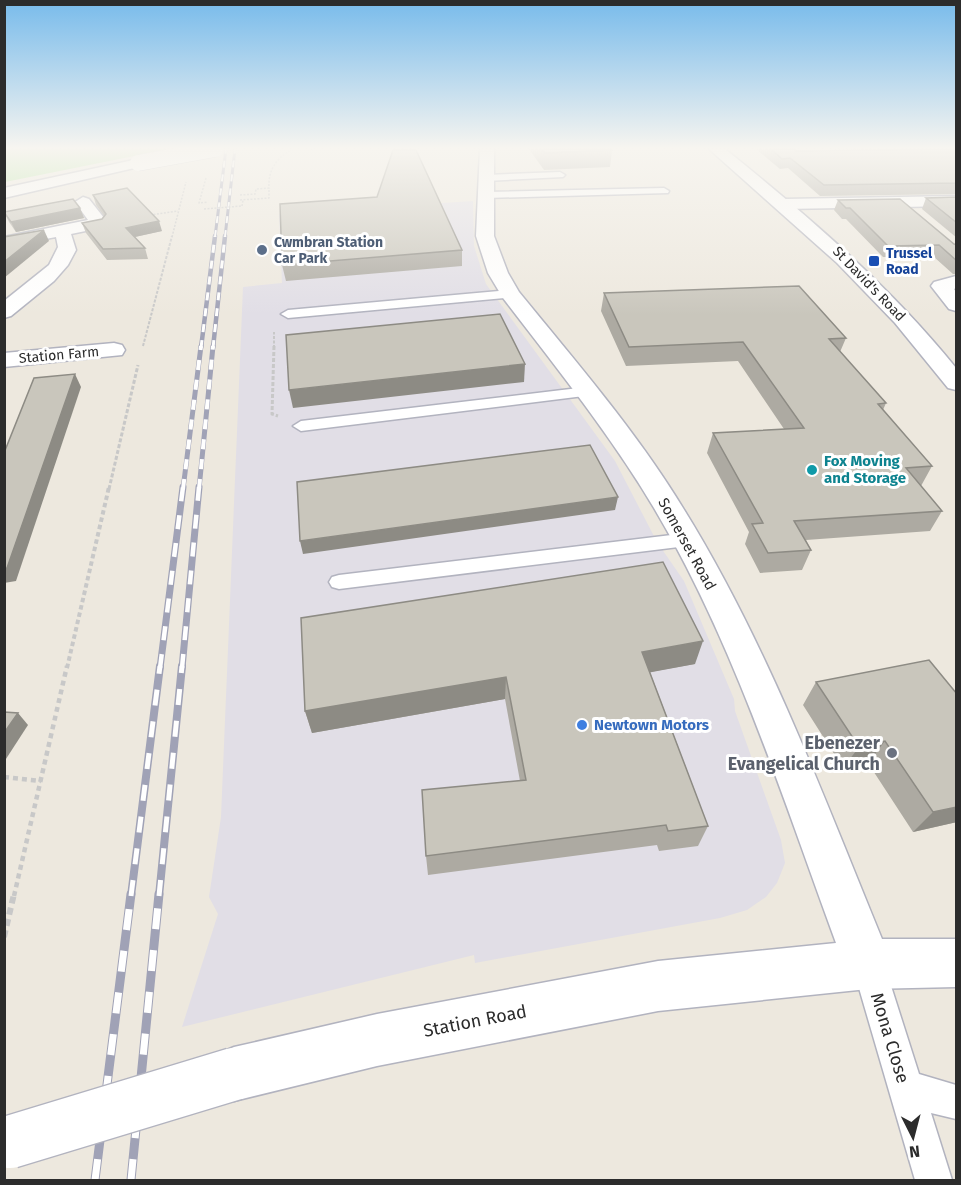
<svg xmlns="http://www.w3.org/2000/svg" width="961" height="1185" font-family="'Fira Sans',sans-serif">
  <rect width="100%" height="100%" fill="#ede8de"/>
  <!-- industrial -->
  <path fill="#e1dee6" d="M473 201 474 246 486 284 615 461 657 542 684 581 734 699 735 711 781 840 785 863 777 883 766 897 747 910 720 918 475 963 474 955 182 1027 218 914 209 897 221 817 243 287 282 283 279 214Z"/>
  <!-- green -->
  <path fill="#afe49a" d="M5 149H169L5 182Z"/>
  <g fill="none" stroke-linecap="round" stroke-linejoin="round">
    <defs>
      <g id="lane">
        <path d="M560 172 565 175 563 177 486 181 481 178 486 175Z"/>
        <path d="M664 188 669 191 668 193 486 198 481 195 486 192Z"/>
        <path d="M510 290 515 291 516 294 515 297 288 318 281 314 288 310Z"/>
        <path d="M587 387 595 392 592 395 301 431 293 426 301 421Z"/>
        <path d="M688 533 695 535 698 540 695 545 339 589 332 587 329 582 332 577 339 575Z"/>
        <path d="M868 948 879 953 884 964 919 1074 956 1085V1119L931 1113 952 1180H915L852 964 857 953Z"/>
      </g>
      <g id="street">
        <path d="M480 149H494V236L508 273 519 292C576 362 636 431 683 508 767 643 822 793 882 939H956V987L868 989 658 1011 377 1066 234 1101 215 1093 207 1074 215 1055 234 1047 377 1014 658 961 836 943C782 796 734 643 654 508 610 434 555 366 503 298L488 273 476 236Z"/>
        <path d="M956 196V206L784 209 776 204 784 199Z"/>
        <path d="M83 197 89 199 108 223 105 227 71 234 76 250 68 265 54 281 11 316 4 318V301L49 265 58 247 56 237 4 247V237L88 220 75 202Z"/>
        <path d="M956 276V288L954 289 956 292V311L949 309 931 286 934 282Z"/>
        <path d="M114 343 122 345 125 350 122 355 4 367V353Z"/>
      </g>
      <g id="secondary">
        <path d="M709 149H725C808 216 889 285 956 368V390L948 388 895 323 837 263Z"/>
        <path d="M138 159 143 160 145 163 143 166 4 198V188Z"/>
      </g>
    </defs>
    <!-- lane casing -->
    <use href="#lane" stroke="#b2b3bf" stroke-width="3"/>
    <!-- street casing -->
    <use href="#street" stroke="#b2b3bf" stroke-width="3"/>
    <!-- secondary casing -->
    <use href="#secondary" stroke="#b2b3bf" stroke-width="3"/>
    <!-- path-far5 -->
    <g stroke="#c8c8c8" stroke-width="1.5" stroke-dasharray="2 1.5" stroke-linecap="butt">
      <path d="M311 149 313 151"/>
      <path d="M206 178 199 203 208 202"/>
      <path d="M240 195 255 194 256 189 269 188C268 169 277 158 292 149"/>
      <path d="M240 200 269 198V188"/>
      <path d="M242 206 243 200"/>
      <path d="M150 215 178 211"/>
      <path d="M172 237 186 182"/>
    </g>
    <!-- path-far4 -->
    <g stroke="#c8c8c8" stroke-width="2" stroke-dasharray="3 1.5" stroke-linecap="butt">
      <path d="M891 267 918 275"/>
      <path d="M143 346 172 236"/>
      <path d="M274 348V332"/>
    </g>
    <!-- path-far3 -->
    <g stroke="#c8c8c8" stroke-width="3" stroke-dasharray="4 2" stroke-linecap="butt">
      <path d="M274 346 272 414 278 416"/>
      <path d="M109 489 138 365"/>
    </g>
    <!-- path-far2 -->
    <path stroke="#c8c8c8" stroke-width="4" stroke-dasharray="4.5 3" stroke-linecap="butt" d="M67 668 109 487"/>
    <!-- path-far1 -->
    <g stroke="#c8c8c8" stroke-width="4.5" stroke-dasharray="5 4" stroke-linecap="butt">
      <path d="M4 777 41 781"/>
      <path d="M14 896 67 666"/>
    </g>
    <!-- path -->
    <path stroke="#c8c8c8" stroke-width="6" stroke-dasharray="7 4.5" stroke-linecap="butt" d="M4 937 14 894"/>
    <!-- lane -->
    <use href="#lane" fill="#fff" fill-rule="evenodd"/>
    <!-- street -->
    <use href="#street" fill="#fff" fill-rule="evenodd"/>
    <!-- secondary -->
    <use href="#secondary" fill="#fff" fill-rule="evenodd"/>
    <defs>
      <g id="rail-far5">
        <path d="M215 237 226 149"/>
        <path d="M225 237 235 149"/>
      </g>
      <g id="rail-far4">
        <path d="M201 348 215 236"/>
        <path d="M213 348 225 236"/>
      </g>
      <g id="rail-far3">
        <path d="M183 489 201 346"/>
        <path d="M199 489 213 346"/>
      </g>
      <g id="rail-far2">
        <path d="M160 668 183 487"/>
        <path d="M182 668 199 487"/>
      </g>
      <g id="rail-far1">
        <path d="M131 896 160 666"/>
        <path d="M159 896 182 666"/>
      </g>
      <g id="rail">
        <path d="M95 1180 131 894"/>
        <path d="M131 1180 159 894"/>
      </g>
    </defs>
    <!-- rail-far5 casing -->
    <use href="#rail-far5" stroke="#a0a2b6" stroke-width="3"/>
    <!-- rail-far4 casing -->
    <use href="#rail-far4" stroke="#a0a2b6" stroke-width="4.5"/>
    <!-- rail-far3 casing -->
    <use href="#rail-far3" stroke="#a0a2b6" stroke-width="5"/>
    <!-- rail-far2 casing -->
    <use href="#rail-far2" stroke="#a0a2b6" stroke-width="7"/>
    <!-- rail-far1 casing -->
    <use href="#rail-far1" stroke="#a0a2b6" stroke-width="8"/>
    <!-- rail casing -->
    <use href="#rail" stroke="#a0a2b6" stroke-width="9"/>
    <!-- rail-far5 -->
    <use href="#rail-far5" stroke="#fff" stroke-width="2" stroke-dasharray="7" stroke-linecap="butt"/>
    <!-- rail-far4 -->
    <use href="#rail-far4" stroke="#fff" stroke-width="3" stroke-dasharray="8" stroke-linecap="butt"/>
    <!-- rail-far3 -->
    <use href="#rail-far3" stroke="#fff" stroke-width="4" stroke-dasharray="10" stroke-linecap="butt"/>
    <!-- rail-far2 -->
    <use href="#rail-far2" stroke="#fff" stroke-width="4.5" stroke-dasharray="14" stroke-linecap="butt"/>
    <!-- rail-far1 -->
    <use href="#rail-far1" stroke="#fff" stroke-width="5" stroke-dasharray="16" stroke-linecap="butt"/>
    <!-- rail -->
    <use href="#rail" stroke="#fff" stroke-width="7" stroke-dasharray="21" stroke-linecap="butt"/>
    <defs>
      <path id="street-bridge" d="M10 1142 234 1074"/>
      <path id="secondary-bridge" d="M138 163 215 149"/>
    </defs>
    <!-- street-bridge casing -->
    <use href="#street-bridge" stroke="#b2b3bf" stroke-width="55" stroke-linecap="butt"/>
    <!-- secondary-bridge casing -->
    <use href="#secondary-bridge" stroke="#b2b3bf" stroke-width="17" stroke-linecap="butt"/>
    <!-- path-bridge -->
    <path stroke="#c8c8c8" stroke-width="1.5" stroke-dasharray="2 1.5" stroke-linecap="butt" d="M204 209 242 206"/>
    <!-- street-bridge -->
    <use href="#street-bridge" stroke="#fff" stroke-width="52"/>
    <!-- secondary-bridge -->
    <use href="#secondary-bridge" stroke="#fff" stroke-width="16"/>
  </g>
  <!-- wall -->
  <g fill="#adaaa2">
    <path d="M529 149H611L612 150 610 167 544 170Z"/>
    <path d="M756 149H794L796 151 957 149V194L820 196 788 168 780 169Z"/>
    <path d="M93 195 162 231 135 237 145 248 148 259 107 260 86 233 82 223 102 219 104 216 96 205Z"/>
    <path d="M957 197V238L922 209 926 198Z"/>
    <path d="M838 200 957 245V274H953L934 257H883L846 219H842L834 210Z"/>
    <path d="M80 208 84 218 16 232 9 222 4 212Z"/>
    <path d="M462 250V266L286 281 282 265Z"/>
    <path d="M604 293 846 338 840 352 886 403 883 410 932 466 921 486 942 511 930 531 806 540 811 550 802 570 760 573 745 544 749 532 707 453 713 433 784 429 738 361 626 366 601 311Z"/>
    <path d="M301 618 695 664 650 672 708 826 698 846 659 851 657 845 428 875 426 856 520 781 505 699 312 733 305 711Z"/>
    <path d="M816 682 957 694V822L913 832 868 763 843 768 803 705Z"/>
  </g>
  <!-- shaded-wall -->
  <g fill="#8d8b84">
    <path d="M80 208 84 218 16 232 11 222Z"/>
    <path d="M159 221 162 231 130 238 126 228Z"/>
    <path d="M44 230 49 241 4 278V262Z"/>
    <path d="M525 364 524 382 293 408 289 390Z"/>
    <path d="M75 374 81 387 16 581 4 583V569Z"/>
    <path d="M618 497 615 510 303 554 300 541Z"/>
    <path d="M703 641 695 664 636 675 642 652Z"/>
    <path d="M506 677 505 699 312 733 305 711Z"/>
    <path d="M18 713 28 725 4 762V733Z"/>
    <path d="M885 741 868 763 843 768 859 747Z"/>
    <path d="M957 807V822L913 832 933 812Z"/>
  </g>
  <!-- building -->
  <g fill="#c9c6bc" stroke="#8d8b84" stroke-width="1.5">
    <path d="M542 149H611L612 150 545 153Z"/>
    <path d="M771 149H794L796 151 957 149V183L824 185 790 158 782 159Z"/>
    <path d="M393 150H416L462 250 282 265 280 204 377 197Z"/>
    <path d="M127 188 159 221 126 228 145 248 103 249 82 223 102 219 106 214 93 195Z"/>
    <path d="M957 197V223L926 198Z"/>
    <path d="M73 199 80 208 11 222 4 212Z"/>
    <path d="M900 199 954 244 957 245V261L939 245 888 246 850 208H846L838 200Z"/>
    <path d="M44 230 4 262V237Z"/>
    <path d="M799 286 846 338 829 339 886 403 878 404 932 466 906 468 942 511 794 521 811 550 768 553 752 524 763 523 713 433 804 428 743 342 629 347 604 293Z"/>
    <path d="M500 314 525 364 289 390 286 335Z"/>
    <path d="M75 374 7 568 4 569V453L34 378Z"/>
    <path d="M590 445 618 497 300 541 297 482Z"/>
    <path d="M663 562 703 641 642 652 708 826 668 831 666 825 426 856 422 790 526 780 506 677 305 711 301 618Z"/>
    <path d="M929 660 957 694V807L933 812 885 741 859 747 816 682Z"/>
    <path d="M4 712 18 713 4 733Z"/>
  </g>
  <!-- sky -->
  <linearGradient id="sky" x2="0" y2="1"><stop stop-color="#78bbeb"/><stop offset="0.47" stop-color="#f7f5f0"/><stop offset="1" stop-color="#f7f5f0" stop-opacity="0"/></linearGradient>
  <rect width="961" height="315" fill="url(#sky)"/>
  <!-- markers -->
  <circle fill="#5c6f8a" stroke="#fff" stroke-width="2" cx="262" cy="250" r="6"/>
  <rect fill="#1a4fb4" stroke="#fff" stroke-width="2" x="868" y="255" width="12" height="12" rx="3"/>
  <circle fill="#0f9aa8" stroke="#fff" stroke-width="2" cx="812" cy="470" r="6"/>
  <circle fill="#3f7fe0" stroke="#fff" stroke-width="2" cx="582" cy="725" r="6"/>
  <circle fill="#6b7280" stroke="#fff" stroke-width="2" cx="892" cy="753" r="6"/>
  <g text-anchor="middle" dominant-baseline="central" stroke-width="6" stroke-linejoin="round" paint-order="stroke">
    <!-- far-service labels -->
    <g font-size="14" font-weight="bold" fill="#4e5e75" stroke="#fff" text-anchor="start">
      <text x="274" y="242">Cwmbran Station<tspan x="274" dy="16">Car Park</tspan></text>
    </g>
    <!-- far-transit labels -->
    <g font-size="14" font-weight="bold" fill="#164399" stroke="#fff" text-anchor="start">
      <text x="886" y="253">Trussel<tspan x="886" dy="16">Road</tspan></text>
    </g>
    <!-- far-street labels -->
    <g font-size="14" fill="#2c2c2c" stroke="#fff">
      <text transform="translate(869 284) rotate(46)">St David's Road</text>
      <text transform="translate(59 355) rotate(-5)">Station Farm</text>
    </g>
    <!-- culture labels -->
    <g font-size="15" font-weight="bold" fill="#0d838f" stroke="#fff" text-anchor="start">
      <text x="824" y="461">Fox Moving<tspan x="824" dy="17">and Storage</tspan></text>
    </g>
    <!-- street labels -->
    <g font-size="15" fill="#2c2c2c" stroke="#fff">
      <text transform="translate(687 544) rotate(61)">Somerset Road</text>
    </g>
    <!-- shop labels -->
    <g font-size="15" font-weight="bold" fill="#366cbe" stroke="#fff" text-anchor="start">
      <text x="594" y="725">Newtown Motors</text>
    </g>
    <!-- near-worship labels -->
    <g font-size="18" font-weight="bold" fill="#5b616d" stroke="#fff" text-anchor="end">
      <text x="880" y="743">Ebenezer<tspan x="880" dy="21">Evangelical Church</tspan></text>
    </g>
    <!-- near-street labels -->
    <g font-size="18" fill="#2c2c2c" stroke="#fff">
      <text transform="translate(475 1021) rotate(-11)">Station Road</text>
      <text transform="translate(890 1038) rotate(73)">Mona Close</text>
    </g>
  </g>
  <!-- border -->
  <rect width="961" height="1185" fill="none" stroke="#2c2c2c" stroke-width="12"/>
  <!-- north arrow -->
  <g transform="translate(913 1137) rotate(174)" stroke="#ffffff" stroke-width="4.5" paint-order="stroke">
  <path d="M0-4.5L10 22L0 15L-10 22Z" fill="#2c2c2c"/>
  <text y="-9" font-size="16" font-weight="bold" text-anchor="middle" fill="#2c2c2c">N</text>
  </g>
</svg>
